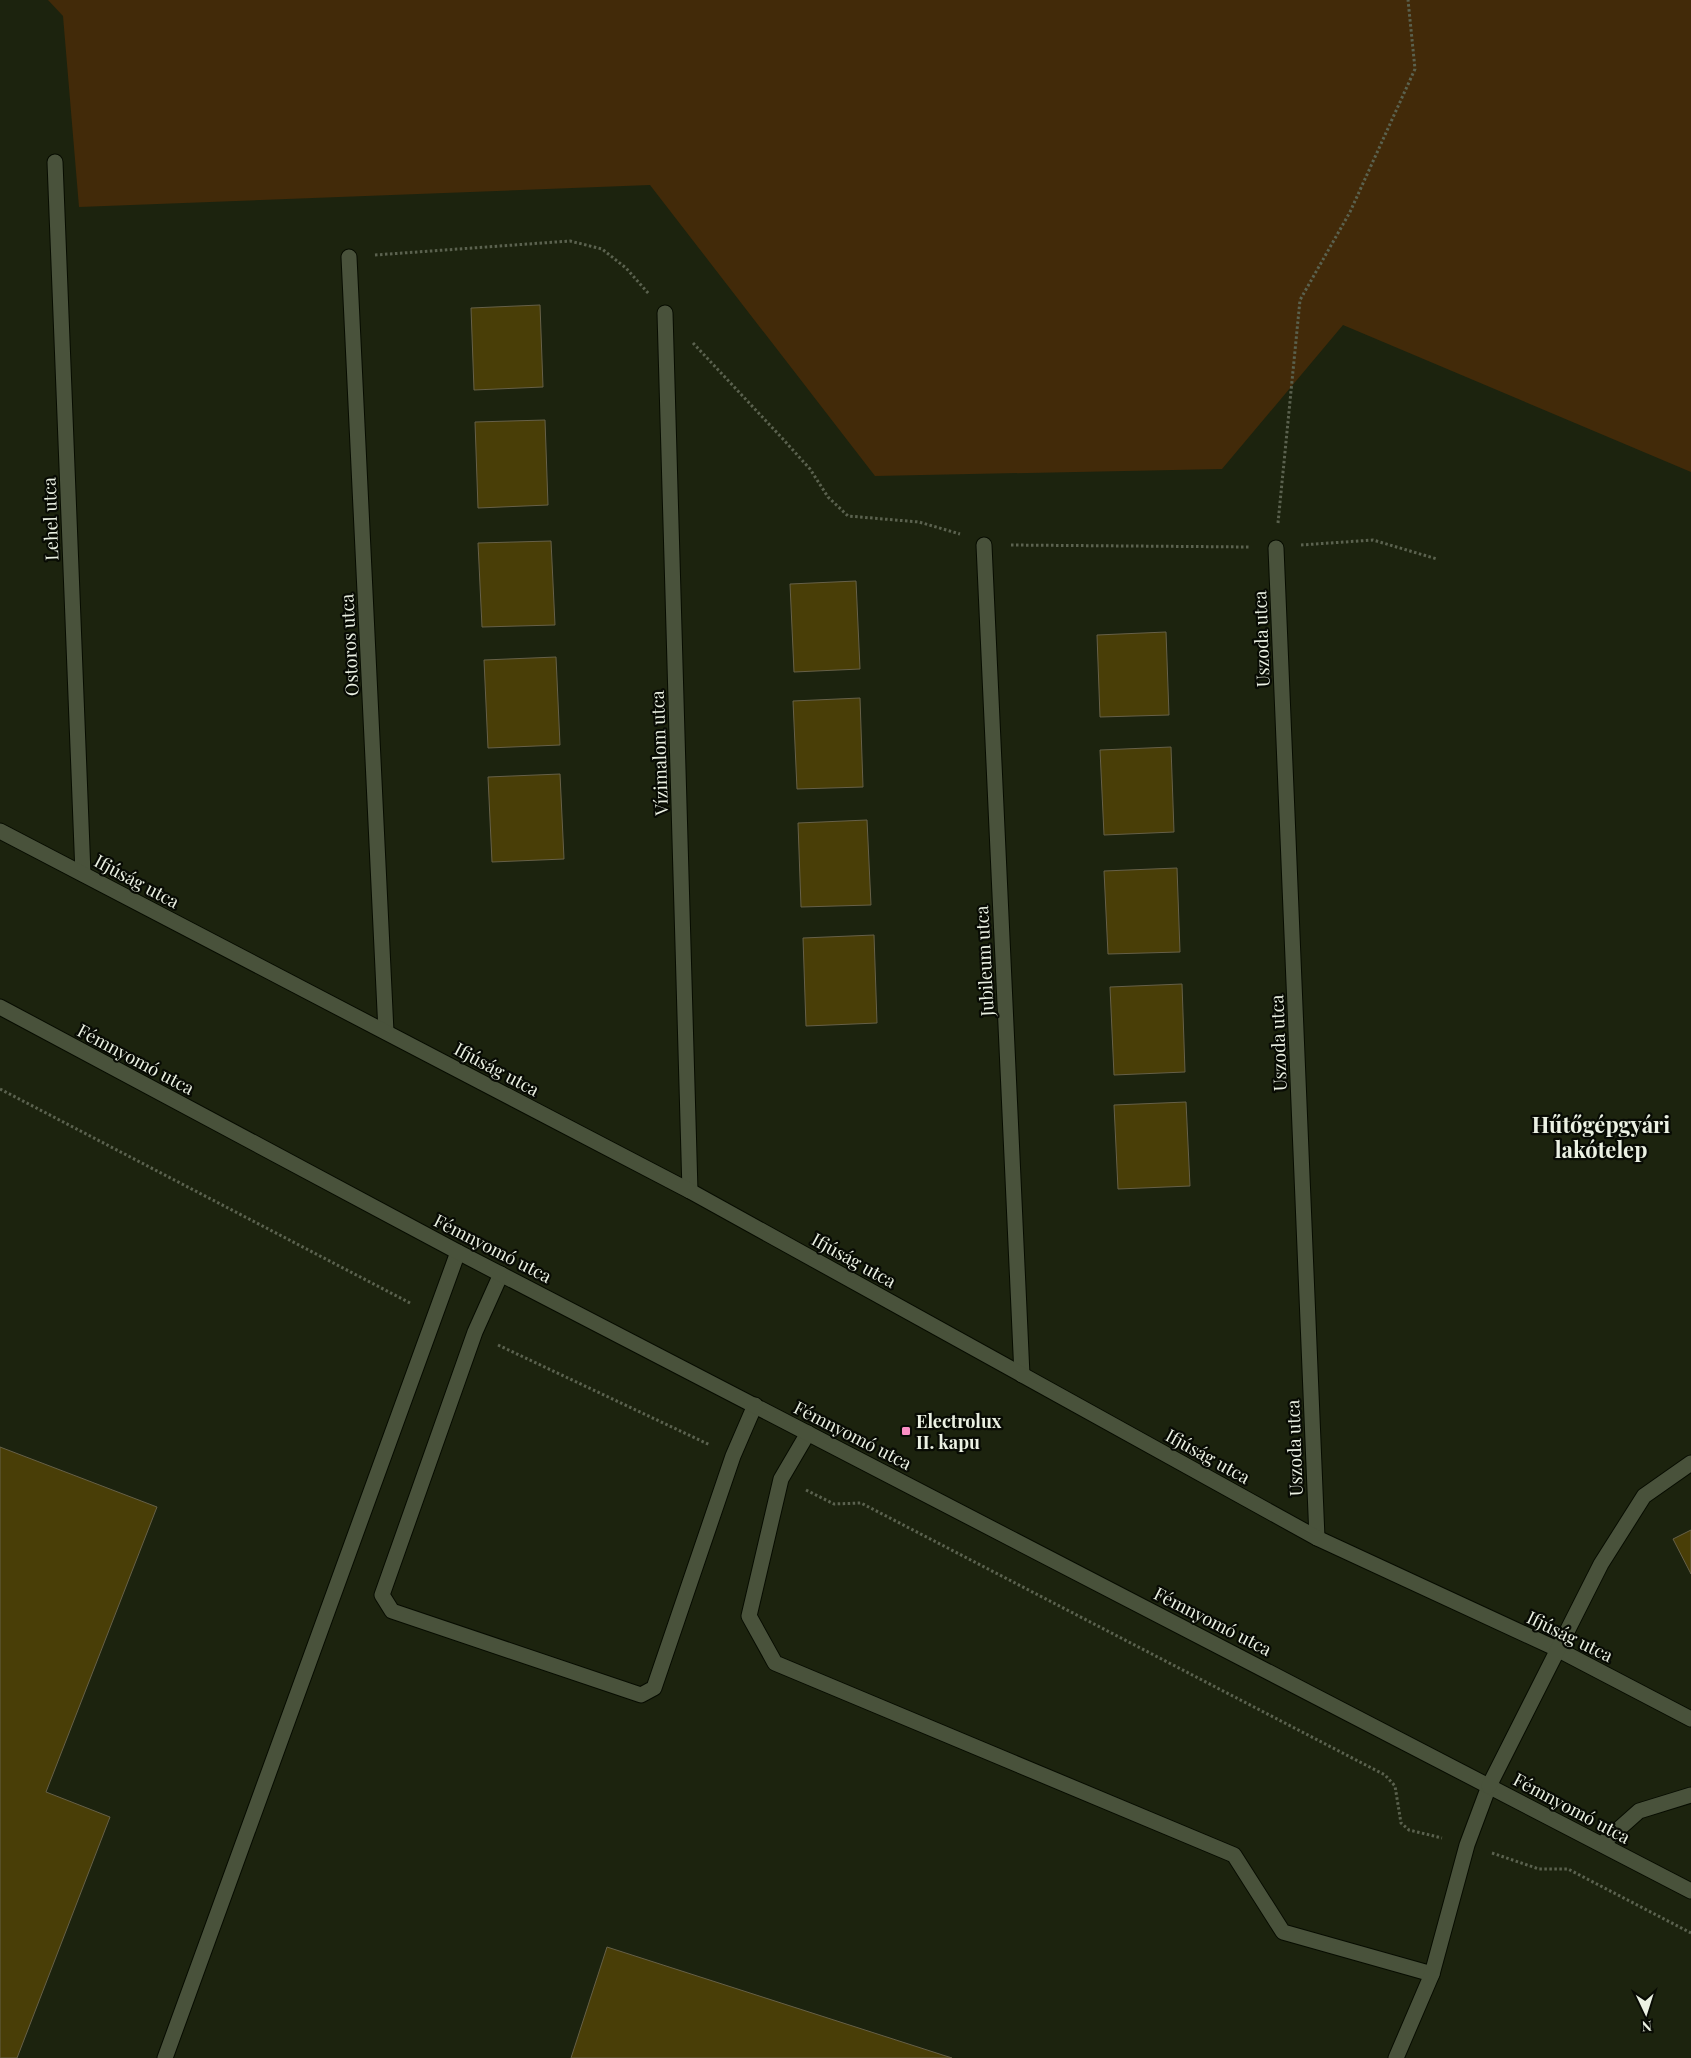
<svg xmlns="http://www.w3.org/2000/svg" width="1691" height="2058" font-family="'Playfair Display',serif">
  <rect width="100%" height="100%" fill="#1c230e"/>
  <!-- green -->
  <path fill="#422a09" d="M48 0H1691V472L1343 325 1222 469 875 476 650 185 79 207 63 16Z"/>
  <!-- building -->
  <g fill="#493e07" stroke="#666048">
    <path d="M540 305 543 387 474 390 471 308Z"/>
    <path d="M545 420 548 505 478 508 475 422Z"/>
    <path d="M551 541 555 625 482 627 478 543Z"/>
    <path d="M856 581 860 669 794 672 790 584Z"/>
    <path d="M1166 632 1169 715 1100 717 1097 635Z"/>
    <path d="M556 657 560 745 488 748 484 660Z"/>
    <path d="M860 698 863 787 797 789 793 701Z"/>
    <path d="M1171 747 1174 832 1104 835 1100 750Z"/>
    <path d="M560 774 564 859 492 862 488 777Z"/>
    <path d="M867 820 871 905 801 907 798 823Z"/>
    <path d="M1177 868 1180 952 1108 954 1104 871Z"/>
    <path d="M874 935 877 1023 806 1026 803 938Z"/>
    <path d="M1182 984 1185 1072 1114 1075 1110 987Z"/>
    <path d="M1186 1102 1190 1186 1118 1189 1114 1105Z"/>
    <path d="M0 1447 157 1507 46 1792 110 1817 17 2058H0Z"/>
    <path d="M1691 1530V1574L1673 1539Z"/>
    <path d="M607 1947 952 2058H571Z"/>
  </g>
  <g fill="none" stroke-linecap="round" stroke-linejoin="round">
    <defs>
      <g id="lane">
        <path d="M501 1274 475 1332 382 1595 392 1611 641 1695 654 1688 733 1456 755 1405"/>
        <path d="M808 1433 781 1479 749 1616 775 1663 1234 1855 1283 1932 1432 1974"/>
        <path d="M1602 1844 1639 1811 1691 1795"/>
        <path d="M165 2058 458 1252"/>
        <path d="M1396 2058 1432 1974 1467 1845 1489 1786"/>
      </g>
      <g id="street">
        <path d="M55 162 83 874"/>
        <path d="M349 257 386 1032"/>
        <path d="M665 313 690 1191"/>
        <path d="M984 545 1022 1375"/>
        <path d="M1276 548 1317 1538"/>
        <path d="M0 831 690 1191 1317 1538 1557 1649 1691 1719"/>
        <path d="M0 1007 458 1252 1691 1891"/>
        <path d="M1489 1786 1601 1564 1644 1496 1691 1463"/>
      </g>
    </defs>
    <!-- lane casing -->
    <use href="#lane" stroke="#070c00" stroke-width="17"/>
    <!-- street casing -->
    <use href="#street" stroke="#070c00" stroke-width="17"/>
    <!-- path -->
    <g stroke="#5b624f" stroke-width="3" stroke-dasharray="2.5 2.5" stroke-linecap="butt">
      <path d="M375 255 570 241 602 249 626 268 649 294"/>
      <path d="M693 343 782 438 810 469 828 497 848 516 919 522 960 534"/>
      <path d="M1278 523 1300 300 1350 212 1415 69 1408 0"/>
      <path d="M1011 545 1250 547"/>
      <path d="M1301 545 1373 540 1437 559"/>
      <path d="M0 1089 412 1304"/>
      <path d="M498 1345 710 1445"/>
      <path d="M806 1490 834 1504 861 1503 1385 1775 1395 1786 1401 1823 1409 1830 1442 1838"/>
      <path d="M1492 1853 1539 1869H1568L1691 1933"/>
    </g>
    <!-- lane -->
    <use href="#lane" stroke="#49523b" stroke-width="15"/>
    <!-- street -->
    <use href="#street" stroke="#49523b" stroke-width="15"/>
  </g>
  <!-- markers -->
  <rect fill="#fb8fc4" stroke="#080b04" stroke-width="2" x="901" y="1426" width="10" height="10" rx="2.5"/>
  <g text-anchor="middle" dominant-baseline="central" stroke-width="4.5" stroke-linejoin="round" paint-order="stroke">
    <!-- street labels -->
    <g font-size="18" fill="#ebf1e3" stroke="#080b04">
      <text transform="translate(50 519) rotate(-92)">Lehel utca</text>
      <text transform="translate(1261 639) rotate(-92)">Uszoda utca</text>
      <text transform="translate(349 645) rotate(-93)">Ostoros utca</text>
      <text transform="translate(659 753) rotate(-92)">Vízimalom utca</text>
      <text transform="translate(137 881) rotate(28)">Ifjúság utca</text>
      <text transform="translate(984 961) rotate(-93)">Jubileum utca</text>
      <text transform="translate(1278 1043) rotate(-92)">Uszoda utca</text>
      <text transform="translate(136 1059) rotate(28)">Fémnyomó utca</text>
      <text transform="translate(497 1069) rotate(28)">Ifjúság utca</text>
      <text transform="translate(493 1248) rotate(27)">Fémnyomó utca</text>
      <text transform="translate(854 1260) rotate(29)">Ifjúság utca</text>
      <text transform="translate(853 1435) rotate(27)">Fémnyomó utca</text>
      <text transform="translate(1294 1448) rotate(-92)">Uszoda utca</text>
      <text transform="translate(1208 1456) rotate(29)">Ifjúság utca</text>
      <text transform="translate(1213 1621) rotate(27)">Fémnyomó utca</text>
      <text transform="translate(1570 1636) rotate(26)">Ifjúság utca</text>
      <text transform="translate(1572 1808) rotate(28)">Fémnyomó utca</text>
    </g>
    <!-- poi labels -->
    <g font-size="18" font-weight="bold" fill="#ebf1e3" stroke="#080b04" text-anchor="start">
      <text x="916" y="1421">Electrolux<tspan x="916" dy="21">II. kapu</tspan></text>
    </g>
    <!-- district labels -->
    <g font-size="22" font-weight="bold" fill="#ebf1e3" stroke="#080b04">
      <text x="1601" y="1124">Hűtőgépgyári<tspan x="1601" dy="25">lakótelep</tspan></text>
    </g>
  </g>
  <!-- north arrow -->
  <g transform="translate(1646 2013) rotate(176)" stroke="#080b04" stroke-width="4" paint-order="stroke">
  <path d="M0-4L9 19L0 12L-9 19Z" fill="#ebf1e3"/>
  <text y="-8" font-size="14" font-weight="bold" text-anchor="middle" fill="#ebf1e3">N</text>
  </g>
</svg>
